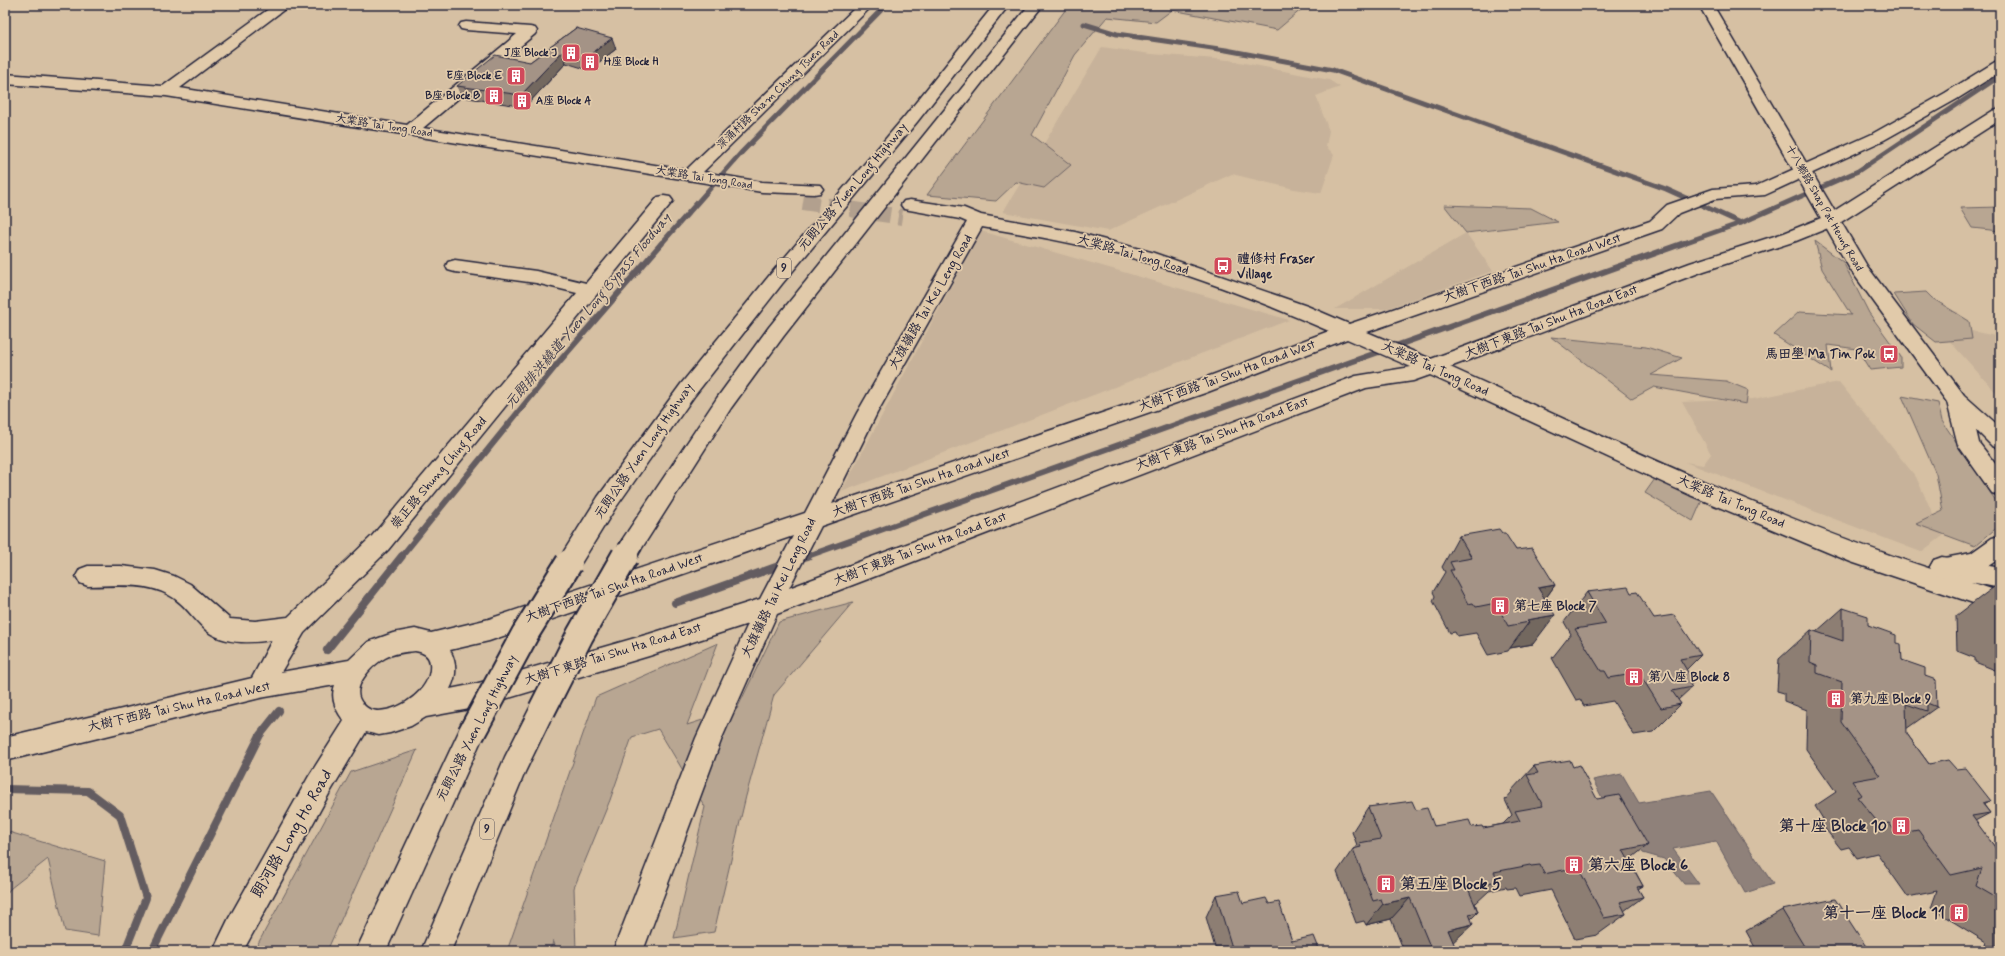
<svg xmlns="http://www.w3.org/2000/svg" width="2005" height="956" font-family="Mynerve,'LXGW WenKai TC',sans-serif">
  <rect width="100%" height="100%" fill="#d6c0a3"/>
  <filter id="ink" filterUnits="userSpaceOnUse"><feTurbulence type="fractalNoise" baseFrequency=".025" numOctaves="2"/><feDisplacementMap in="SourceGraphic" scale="8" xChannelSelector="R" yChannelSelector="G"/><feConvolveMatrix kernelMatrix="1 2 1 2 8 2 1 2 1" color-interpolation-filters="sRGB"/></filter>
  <g filter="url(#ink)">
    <!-- built -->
    <g fill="#c7b29a">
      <path d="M1102 47 1151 54 1229 60 1329 80 1340 87 1316 96 1329 131 1326 146 1334 155 1321 193 1294 189 1232 174 1108 231 1003 212Z"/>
      <path d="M981 231 1289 320 841 492Z"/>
      <path d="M1466 233 1493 271 1386 309H1335Z"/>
      <path d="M1919 303 1958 312 1967 330 2000 337V397L1945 336Z"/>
      <path d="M1839 382 1916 477 1943 536 1921 552 1685 462 1703 465 1711 454 1682 402 1753 399Z"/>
    </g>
    <!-- green -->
    <g fill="#b8a692" stroke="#6d6466">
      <path d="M1069 5H1299L1303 8 1277 30 1172 10 1156 22 1107 17 1075 55 1032 135 1071 165 1044 188 1016 182 996 201 927 195Z"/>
      <path d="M1444 205 1531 208 1558 222 1466 233Z"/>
      <path d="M2000 207V231L1972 228 1960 208Z"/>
      <path d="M1815 241 1843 262 1869 313 1901 357V367L1870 370 1857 349 1828 345 1831 372 1774 335 1799 312 1851 315 1822 269Z"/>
      <path d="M1926 292 1932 298 1969 321 1972 339 1936 342 1913 324 1894 294Z"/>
      <path d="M1551 337 1646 347 1682 358 1651 375 1726 381 1748 390 1746 404 1654 387 1632 399Z"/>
      <path d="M1902 396 1938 403 1942 421 2000 507V525L1975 546 1916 524 1943 511 1936 474Z"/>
      <path d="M1657 476 1703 498 1693 521 1645 493Z"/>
      <path d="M853 602 774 695 746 796 714 932 674 938 705 807 658 729 632 737 610 800 574 888 576 951H557L553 940 551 951H507L596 697 718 643 687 725 737 709 779 622Z"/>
      <path d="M417 750 327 951H254L351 772Z"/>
      <path d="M9 832 105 861 98 936 65 931 48 859 11 888 5 895V833Z"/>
    </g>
    <!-- water -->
    <path fill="#8f817a" stroke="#635b61" d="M1622 774 1639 803 1711 791 1773 884 1745 893 1716 841 1673 849 1699 884H1684L1664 859 1643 853 1632 837 1619 831 1593 780Z"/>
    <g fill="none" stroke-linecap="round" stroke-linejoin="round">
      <!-- stream-far2 -->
      <g stroke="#635b61" stroke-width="5">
        <path d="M1084 24 1117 34 1226 50 1333 70 1666 189 1741 223"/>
        <path d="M661 244 742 152 886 5"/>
        <path d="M1681 244 1741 223 1858 171 2000 76"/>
      </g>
      <!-- stream-far1 -->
      <g stroke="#635b61" stroke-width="6">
        <path d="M401 557 558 363 662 243"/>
        <path d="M805 557 1684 243"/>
      </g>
      <!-- stream -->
      <g stroke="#635b61" stroke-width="8">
        <path d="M798 559 808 556"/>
        <path d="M675 603 784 564"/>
        <path d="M327 650 402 556"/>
        <path d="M5 789 88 791 120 815 146 898 125 951"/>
        <path d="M152 951 260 735 279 711"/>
      </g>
      <!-- minor-tunnel -->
      <path stroke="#b2a08e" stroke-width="16" stroke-dasharray="16 8" stroke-linecap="butt" d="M803 202 902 217"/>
      <defs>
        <g id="minor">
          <path d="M274 5H290L180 88 407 125 517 34 466 30 461 29 459 26 461 23 466 22 530 27 535 28 537 31 535 34 423 128 686 170 858 5H873L703 172 762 182 820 185 823 189 820 193 814 194 762 192 166 96 5 84V74L163 86Z"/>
          <path d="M2000 60V72L1957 99 1884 140 1765 195 1715 199 1679 213 1662 229 1367 332 1431 359 1690 263 1784 233 1826 216 1994 110 2000 108V120L1838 224 1796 241 1704 271 1450 367C1609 439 1766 515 1931 569L1930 567 1934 560 1942 557 2000 568V588L1971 582 2000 592V612L1851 562 1690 495 1430 375 1413 381 1366 388 777 614 722 738 643 951H613L696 738 748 624 649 656 475 708 426 717 411 726 390 733 379 735 366 732 329 794 243 951H213L229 918 309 776 344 721C336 711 330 698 335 685L260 698 5 761V737L252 678 272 640C252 643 225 645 207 631 193 619 184 602 167 594 144 582 113 586 88 586L80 583 76 576 80 569 88 566H121L155 570 174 576 190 584 230 619 255 621 288 617 372 536 577 293 536 283 455 272 448 270 446 266 448 262 455 260 536 271 586 283 658 197 664 196 670 197 673 201 388 550 304 633 281 672 349 660 368 642 393 633 415 629 431 633 489 619 805 513 857 413 967 222 960 219 904 209 901 205 904 201 910 200 964 208 981 215 1075 232 1151 252 1307 306 1349 324 1650 221 1667 205 1713 189 1756 186 1872 134 1945 93 1995 62ZM982 227C1035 236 1088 245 1139 260 1203 279 1267 304 1329 331L1191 383 832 504 877 413ZM1347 339 1411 367 1356 376 789 588 821 526 1205 393ZM793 536 760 599 649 634 475 684 450 689C457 675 457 664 450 650L489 641ZM415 651C423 652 429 655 430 663 433 688 403 710 379 711 373 711 367 709 363 704 348 689 372 665 385 658 394 653 405 652 415 651Z"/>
        </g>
        <g id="major">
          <path d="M1699 5H1713L1867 266 1964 395 2000 427V448L1992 446 1976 430 1979 443 2000 470V496L1992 493 1958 445 1947 402 1850 269Z"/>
          <path d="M2000 536V558L1984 569 1976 572 1942 577 1934 574 1930 567 1934 560 1971 553 1992 538Z"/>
        </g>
        <g id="highway">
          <path d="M994 5H1009L917 122 782 284 695 395 614 510 577 570 569 573 561 570 557 563 561 556 598 497 681 384 769 276 905 116Z"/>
          <path d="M1029 5H1043L783 337 731 408 640 551 632 553 624 551 620 544 624 537 717 398 769 327Z"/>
          <path d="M542 698 551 702 555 710 525 772 451 951H421L505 757 533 702Z"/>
          <path d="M471 722 480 725 484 734 386 951H356L462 725Z"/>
        </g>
      </defs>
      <!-- minor casing -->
      <use href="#minor" stroke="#22223b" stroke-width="3"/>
      <!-- major casing -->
      <use href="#major" stroke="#22223b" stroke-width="3"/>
      <!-- highway casing -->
      <use href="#highway" stroke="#22223b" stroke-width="3"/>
      <!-- minor -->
      <use href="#minor" fill="#e1caaa" fill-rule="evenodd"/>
      <!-- major -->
      <use href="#major" fill="#e1caaa" fill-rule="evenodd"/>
      <!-- highway -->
      <use href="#highway" fill="#e1caaa" fill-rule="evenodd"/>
      <defs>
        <path id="highway-bridge-far1" d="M625 557 632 544"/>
        <g id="highway-bridge">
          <path d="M542 710 580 635 625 556"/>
          <path d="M471 734 525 634 569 563"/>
        </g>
      </defs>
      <!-- highway-bridge-far1 casing -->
      <use href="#highway-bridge-far1" stroke="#22223b" stroke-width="24" stroke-linecap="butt"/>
      <!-- highway-bridge casing -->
      <use href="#highway-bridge" stroke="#22223b" stroke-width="30" stroke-linecap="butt"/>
      <!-- highway-bridge-far1 -->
      <use href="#highway-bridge-far1" stroke="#e1caaa" stroke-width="20"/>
      <!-- highway-bridge -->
      <use href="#highway-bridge" stroke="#e1caaa" stroke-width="26"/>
    </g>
    <!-- wall -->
    <g fill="#8d7e73" stroke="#22223b">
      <path d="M576 28 616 49 589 70 566 63 525 107 462 97 457 86 530 62Z"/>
      <path d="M1502 533 1516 550 1555 585 1545 599 1533 644 1510 648 1508 651 1488 655 1476 633 1457 636 1455 632 1450 633 1433 601 1435 596 1433 592 1445 572 1442 567 1459 536Z"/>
      <path d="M1998 584H2000V672L1975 662V658L1957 651 1956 616Z"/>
      <path d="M1587 592 1631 593 1654 618 1701 655 1686 670 1694 682 1690 685 1692 687 1678 700 1681 704 1653 732 1634 735 1613 701 1584 706 1580 699 1576 700 1552 658 1571 634 1564 622Z"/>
      <path d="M1843 608 1868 625 1896 643 1902 660 1925 676 1937 707 1906 729 1907 734 1929 764 1956 769 1991 801 1984 805 1990 813 1975 821 2000 854V951H1983L1986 942 1931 908 1937 891 1908 897 1877 853 1857 858 1849 847 1841 849 1819 821 1823 819 1815 806 1836 792 1806 749 1807 710 1784 701V693L1777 691 1779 659 1811 630 1816 632Z"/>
      <path d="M1534 766 1573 767 1597 799 1648 845 1629 860 1643 886 1638 889 1643 897 1624 911 1626 914 1597 935 1575 939 1551 890 1519 896 1515 888 1507 889 1506 887 1489 891 1476 903H1475L1478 912 1471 919 1432 951H1404L1391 919 1366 925 1364 921 1356 923 1337 872 1353 849 1355 848 1357 845 1352 832 1368 807 1416 810 1434 826 1483 828 1503 824 1512 815 1505 800 1512 792 1511 791Z"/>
      <path d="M1216 895 1243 903 1269 904 1292 941 1320 951H1216L1206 917Z"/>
      <path d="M1782 910 1869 951H1757L1746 931Z"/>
    </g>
    <!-- shaded-wall -->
    <g fill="#73675e" stroke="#22223b">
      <path d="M612 38 616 49 589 70 586 58Z"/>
      <path d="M562 52 566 63 525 107 521 95Z"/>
      <path d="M1555 585 1534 615 1538 588Z"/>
      <path d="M1555 615 1533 644 1510 648 1529 622 1527 620Z"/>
      <path d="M1410 898 1391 919 1366 925 1383 904Z"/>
      <path d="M1473 924 1451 944 1448 930Z"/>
    </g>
    <!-- building -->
    <g fill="#a49386" stroke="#22223b">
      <path d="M576 28 612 38 586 58 562 52 521 95 457 86 495 55 530 62Z"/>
      <path d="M1499 529 1502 533H1505L1516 550 1532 548 1555 585 1538 588 1555 615 1527 620 1529 622 1508 626 1496 603 1476 607 1473 603 1468 604 1450 570H1454L1450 562 1472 558 1459 536Z"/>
      <path d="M1998 584H2000V619Z"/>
      <path d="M1628 587 1631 593 1637 592 1654 618 1674 615 1701 655 1680 659 1694 682H1688L1692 687 1672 691 1681 704 1661 708 1639 673 1609 678 1605 671H1601L1575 629 1606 624 1587 592Z"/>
      <path d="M1843 608 1868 616V625L1896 635V643L1901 644 1902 660 1925 668V676L1936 680 1937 707 1927 703V711L1906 704 1907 734 1929 764 1948 760 1956 769 1965 768 1991 801 1982 803 1990 813 1972 816 2000 854V900L1976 886 1982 868 1951 875 1918 830 1897 834 1889 823 1880 825 1857 797 1862 795 1852 781 1880 776 1841 722 1842 682 1817 673V665L1810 662 1811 630 1843 641Z"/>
      <path d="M1570 760 1573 767 1579 765 1597 799 1619 795 1648 845 1623 850 1643 886 1637 887 1643 897 1620 902 1626 914 1604 918 1578 867 1544 874 1540 865 1531 866 1530 865 1494 872 1499 881 1467 886 1478 912 1469 914 1473 924 1448 930 1457 951H1432L1410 898 1383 904 1381 899 1373 901 1353 849 1361 847 1359 843 1381 839 1368 807 1412 801 1416 810 1427 808 1434 826 1469 820 1472 827 1482 826 1483 828 1520 821 1515 811 1543 806 1527 775 1538 773 1534 766Z"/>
      <path d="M1239 891 1243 903 1266 898 1269 904 1279 902 1292 941 1314 936 1320 951H1233L1216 895Z"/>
      <path d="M1835 899 1869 951H1807L1782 910Z"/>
      <path d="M1925 946 1928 951H1900Z"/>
    </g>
  </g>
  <!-- icons -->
  <defs>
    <symbol id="building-square" viewBox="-11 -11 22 22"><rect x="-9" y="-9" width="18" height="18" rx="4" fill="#d1495b" stroke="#e1caaa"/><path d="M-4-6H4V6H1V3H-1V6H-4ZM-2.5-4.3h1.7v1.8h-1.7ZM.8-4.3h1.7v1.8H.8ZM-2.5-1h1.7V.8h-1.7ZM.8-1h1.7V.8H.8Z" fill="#fff"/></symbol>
    <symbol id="bus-square" viewBox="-11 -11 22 22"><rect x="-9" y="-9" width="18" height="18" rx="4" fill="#d1495b" stroke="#e1caaa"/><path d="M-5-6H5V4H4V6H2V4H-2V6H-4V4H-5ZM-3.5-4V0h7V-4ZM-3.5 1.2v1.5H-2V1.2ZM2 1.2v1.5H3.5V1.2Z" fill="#fff"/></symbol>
  </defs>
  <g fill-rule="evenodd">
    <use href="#building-square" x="560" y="42" width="22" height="22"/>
    <use href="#building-square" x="579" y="51" width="22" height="22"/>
    <use href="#building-square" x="505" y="65" width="22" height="22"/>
    <use href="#building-square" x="483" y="85" width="22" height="22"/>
    <use href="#building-square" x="511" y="90" width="22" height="22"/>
    <use href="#bus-square" x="1212" y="255" width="22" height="22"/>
    <use href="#bus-square" x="1878" y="343" width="22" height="22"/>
    <use href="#building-square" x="1489" y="595" width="22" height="22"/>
    <use href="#building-square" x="1623" y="666" width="22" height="22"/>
    <use href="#building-square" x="1825" y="688" width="22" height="22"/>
    <use href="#building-square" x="1890" y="815" width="22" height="22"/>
    <use href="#building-square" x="1563" y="854" width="22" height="22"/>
    <use href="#building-square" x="1375" y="873" width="22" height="22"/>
    <use href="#building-square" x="1948" y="902" width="22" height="22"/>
  </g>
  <g text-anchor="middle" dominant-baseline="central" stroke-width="3.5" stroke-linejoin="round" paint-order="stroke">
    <!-- far-poi labels -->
    <g font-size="11" font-weight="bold" fill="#22223b" stroke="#e1caaa" text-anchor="end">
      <text x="557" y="53">J座 Block J</text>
      <text x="604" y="62" text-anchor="start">H座 Block H</text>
      <text x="502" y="76">E座 Block E</text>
      <text x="480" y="96">B座 Block B</text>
      <text x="536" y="101" text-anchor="start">A座 Block A</text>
    </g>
    <!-- far-street labels -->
    <g font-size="11" fill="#22223b" stroke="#e1caaa">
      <text transform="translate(778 90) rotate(-44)">深涌村路 Sham Chung Tsuen Road</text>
      <text transform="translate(384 126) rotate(9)">大棠路 Tai Tong Road</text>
      <text transform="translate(704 178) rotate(9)">大棠路 Tai Tong Road</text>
      <text transform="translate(1824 208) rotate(60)">十八鄉路 Shap Pat Heung Road</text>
    </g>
    <!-- shield labels -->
    <g fill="#e1caaa" stroke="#5b545c" stroke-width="1">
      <rect x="777" y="258" width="14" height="20" rx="3"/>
      <rect x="480" y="819" width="14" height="20" rx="3"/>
    </g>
    <g font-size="12" font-weight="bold" fill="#22223b">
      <text x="784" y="268">9</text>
      <text x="487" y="829">9</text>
    </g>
    <!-- street labels -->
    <g font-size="13" fill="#22223b" stroke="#e1caaa">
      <text transform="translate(853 187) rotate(-50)">元朗公路 Yuen Long Highway</text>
      <text transform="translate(1133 255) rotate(16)">大棠路 Tai Tong Road</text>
      <text transform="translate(1532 268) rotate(-19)">大樹下西路 Tai Shu Ha Road West</text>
      <text transform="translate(931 302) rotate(-60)">大旗嶺路 Tai Kei Leng Road</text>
      <text transform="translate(1551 322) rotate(-21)">大樹下東路 Tai Shu Ha Road East</text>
      <text transform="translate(1435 369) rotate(24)">大棠路 Tai Tong Road</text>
      <text transform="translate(1227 376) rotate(-20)">大樹下西路 Tai Shu Ha Road West</text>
      <text transform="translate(1222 434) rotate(-21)">大樹下東路 Tai Shu Ha Road East</text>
      <text transform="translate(644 451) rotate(-55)">元朗公路 Yuen Long Highway</text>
      <text transform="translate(439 473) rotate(-50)">崇正路 Shung Ching Road</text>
      <text transform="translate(921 483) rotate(-19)">大樹下西路 Tai Shu Ha Road West</text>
      <text transform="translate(1731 502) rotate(23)">大棠路 Tai Tong Road</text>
      <text transform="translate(920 549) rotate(-21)">大樹下東路 Tai Shu Ha Road East</text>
      <text transform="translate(614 588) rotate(-19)">大樹下西路 Tai Shu Ha Road West</text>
      <text transform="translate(779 588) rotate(-64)">大旗嶺路 Tai Kei Leng Road</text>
      <text transform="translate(613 654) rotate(-17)">大樹下東路 Tai Shu Ha Road East</text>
      <text transform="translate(179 707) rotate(-13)">大樹下西路 Tai Shu Ha Road West</text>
      <text transform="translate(477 728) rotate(-63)">元朗公路 Yuen Long Highway</text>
    </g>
    <!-- poi labels -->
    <g font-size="13" font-weight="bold" fill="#22223b" stroke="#e1caaa" text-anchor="start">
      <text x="1237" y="259">禮修村 Fraser<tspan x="1237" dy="15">Village</tspan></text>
      <text x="1875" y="354" text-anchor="end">馬田壆 Ma Tin Pok</text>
      <text x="1514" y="606">第七座 Block 7</text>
      <text x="1648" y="677">第八座 Block 8</text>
      <text x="1850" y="699">第九座 Block 9</text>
    </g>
    <!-- water labels -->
    <g font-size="14" font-style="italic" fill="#3d3a4b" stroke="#e1caaa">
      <text transform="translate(588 311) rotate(-50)">元朗排洪繞道 Yuen Long Bypass Floodway</text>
    </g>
    <!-- near-poi labels -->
    <g font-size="16" font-weight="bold" fill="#22223b" stroke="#e1caaa" text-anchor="end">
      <text x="1887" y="826">第十座 Block 10</text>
      <text x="1588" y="865" text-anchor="start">第六座 Block 6</text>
      <text x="1400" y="884" text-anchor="start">第五座 Block 5</text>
      <text x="1945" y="913">第十一座 Block 11</text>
    </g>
    <!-- near-street labels -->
    <g font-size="16" fill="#22223b" stroke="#e1caaa">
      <text transform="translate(292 834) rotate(-60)">朗河路 Long Ho Road</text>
    </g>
  </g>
  <!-- margin -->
  <rect width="2005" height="956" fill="none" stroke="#e1caaa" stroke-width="20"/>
  <rect x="10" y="10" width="1985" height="936" fill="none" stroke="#22223b" stroke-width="1.5" filter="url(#ink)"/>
</svg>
